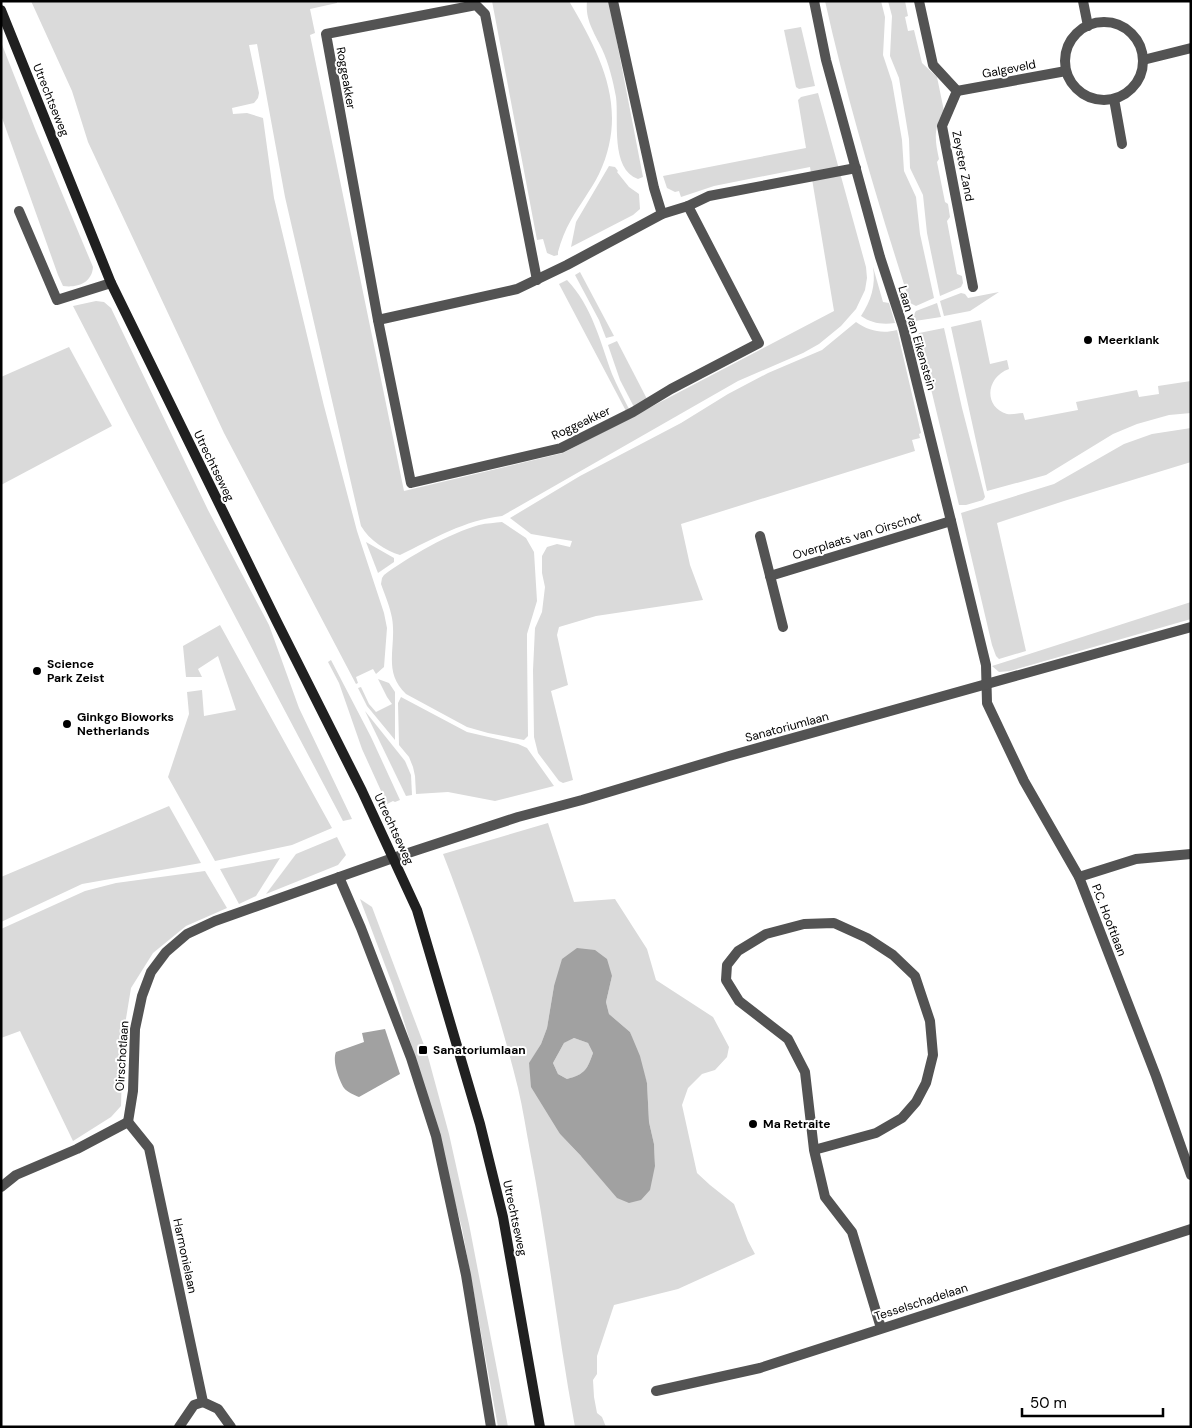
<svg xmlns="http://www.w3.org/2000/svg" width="1192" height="1428" font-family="'DM Sans',sans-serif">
  <rect width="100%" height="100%" fill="#fff"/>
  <!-- green -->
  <g fill="#dadada" fill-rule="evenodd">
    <path d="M31 1H337V3L310 9 315 33 310 35 404 491 563 453 834 311 810 167 714 186 681 197 679 191 675 192 667 188 663 176 806 148 798 100 801 97 818 93 866 267 867 278 865 290 856 309 841 326 819 344 803 353 738 381 502 516C465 520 433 539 400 555 386 551 369 540 361 526L285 197 257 44 249 45 259 93 258 98 254 103 232 108 233 114 247 113 263 118 274 198 324 406 357 531 384 613 387 628 384 667 376 674 373 669 356 677 358 683 356 684 224 433 88 142 72 91Z"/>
    <path d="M492 1H569C602 57 629 110 599 174 591 190 580 204 571 220 565 230 561 241 558 252V255L554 256 547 253 543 239 537 240Z"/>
    <path d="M587 1H609L643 177 638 179C610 169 619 120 616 97 613 81 609 64 602 49 594 32 585 20 587 1Z"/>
    <path d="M825 1H881L885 17 883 55 892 82 902 140 904 171 916 197 920 234 934 298 916 306 910 303C878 203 848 104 825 1Z"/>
    <path d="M888 1H905L908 16 905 17 908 31 914 30 922 63 937 77 944 111C933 128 935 141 939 159L937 162 945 202 948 204 950 217 947 221 957 274 962 276 963 283 961 287 940 296 927 233 923 195 910 168 909 139 899 78 890 56 892 16Z"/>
    <path d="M801 27 815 86 799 89 796 87 784 30Z"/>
    <path d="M1 42 36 131 93 267C92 283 77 288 63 286L58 275 1 115Z"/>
    <path d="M609 166 615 167 618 171 617 172 629 187 639 194 640 209 633 215 571 247 576 222Z"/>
    <path d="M873 267 883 302 889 303 895 323C882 325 871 323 861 316 871 301 876 285 873 267Z"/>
    <path d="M580 272 614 336 606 338 599 320 575 275Z"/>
    <path d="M567 280C592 306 600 341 612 374 617 386 623 397 629 409L626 411 559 284Z"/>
    <path d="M999 292 970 311 944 316 940 301 961 293 965 294 968 298Z"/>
    <path d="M96 301 104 302 111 308 208 510 269 625 299 708 352 819 343 821 129 415 73 306Z"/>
    <path d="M937 303 941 317 915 321 913 316 916 311Z"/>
    <path d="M981 320 990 364 1007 360 1009 369C986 377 983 407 1007 414 1012 415 1018 413 1023 413L1025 420 1078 410 1076 402 1137 390 1139 397 1159 394 1158 386 1191 381V413L1169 415 1137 424 1113 434 1046 475 987 491 951 327Z"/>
    <path d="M856 322C869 331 882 334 897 330L921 433 919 434 920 438 912 440 915 451 681 524 690 565 703 600 596 616 559 627 557 635 568 685 551 691 573 780 563 783 559 781 538 753 534 737 533 670 535 628 542 612 545 587 542 573V556L547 547 557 544 570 547 572 541 531 534 510 518 580 476 681 423 728 394 768 373 822 350Z"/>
    <path d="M944 328 962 408 985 497 983 500 966 505H959L918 335 919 333Z"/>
    <path d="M617 341 647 399 634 407 620 380 608 345Z"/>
    <path d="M69 347 112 426 1 485V377Z"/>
    <path d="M1191 428V462L1064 501 997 523 1026 651 999 659 996 656 992 645 961 513 1054 484 1124 444 1152 434Z"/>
    <path d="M502 522 526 538 534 552 537 601 527 634V647L528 736 524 740 488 733 467 727 406 694C382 671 397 647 392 618 390 607 385 595 381 584L382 578 384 575C408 557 450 533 479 525 487 523 495 523 502 522Z"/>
    <path d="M366 542 394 558V562L378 573Z"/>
    <path d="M1191 602V619L1010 671 999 672 992 666Z"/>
    <path d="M220 625 332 828 292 845 215 861 168 777 189 714 187 692 202 690 204 716 236 710 218 656 198 669 202 677H186L183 646Z"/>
    <path d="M331 660 371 737 400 800 395 802 393 801 387 804 362 749 339 683 328 662Z"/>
    <path d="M378 679 389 683 395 692V740L367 706 358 688 361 687 369 704 376 712 392 704 387 697Z"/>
    <path d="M401 697 467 732 518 744 527 748 554 786 495 801 448 792 416 794 415 776 413 767 409 757 399 745 398 703Z"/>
    <path d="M365 711 405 761 411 775 412 795 406 796Z"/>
    <path d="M169 806 201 863 82 884 1 922V877Z"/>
    <path d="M548 823 574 902 615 899 647 949 656 980 713 1017 729 1047 727 1057 715 1070 702 1074 688 1088 682 1105 697 1173 710 1185 734 1204 748 1241 755 1254 678 1289 614 1305 597 1356V1374L593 1380 594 1397 597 1413 602 1417 606 1427H575C558 1335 548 1243 530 1151 526 1130 523 1109 518 1088 498 1008 473 931 443 854ZM612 976 606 1002 609 1014 630 1032 647 1083 649 1122 654 1144 655 1166 581 1156 560 1134 529 1064 541 1044 547 1028 554 986Z"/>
    <path d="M337 837 346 855 338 865 266 894 296 854Z"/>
    <path d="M280 858 256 896 239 904 220 869Z"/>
    <path d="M205 871 227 908 186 926 153 953 131 988 123 1037 121 1106 111 1117 73 1141 20 1031 1 1038V929L85 891 116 883Z"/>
    <path d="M360 899 372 907 427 1053 449 1134 469 1224 508 1427H498L462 1228 415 1057 393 986Z"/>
    <path d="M574 1038 588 1043 593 1053C587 1070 585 1074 567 1079L558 1074 553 1063 564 1043Z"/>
  </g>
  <!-- water -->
  <g fill="#a1a1a1" fill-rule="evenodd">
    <path d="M577 948 595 950 607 959 612 976 606 1002 609 1014 630 1032 640 1056 647 1083 649 1122 654 1144 655 1166 650 1190 641 1200 629 1203 617 1198 581 1156 560 1134 531 1087 529 1063 541 1044 547 1028 554 986 562 959ZM574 1038 588 1043 593 1053C587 1070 585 1074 567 1079L558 1074 553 1063 564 1043Z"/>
    <path d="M385 1029 400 1074 359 1097C354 1095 347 1092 344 1088 339 1080 332 1061 336 1052L364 1042 362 1033Z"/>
  </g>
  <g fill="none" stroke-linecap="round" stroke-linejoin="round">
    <!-- minor -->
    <g stroke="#535353" stroke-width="10">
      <path d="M613 1 654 188 662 214"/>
      <path d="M814 1 826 60 880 257 903 327 951 521 986 665 987 703 1024 781 1079 877 1156 1076 1191 1175"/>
      <path d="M919 1 933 65 957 91 942 126 973 287"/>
      <path d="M1083 1 1088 26"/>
      <circle cx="1104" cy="61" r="39"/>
      <path d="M1143 60 1191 48"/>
      <path d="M957 91 1066 71"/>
      <path d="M1114 99 1122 144"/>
      <path d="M19 211 57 300 111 283"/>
      <path d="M537 280 485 14 476 5 326 34 378 320 411 483 561 448 633 412 671 389 759 343 688 206"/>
      <path d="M378 320 517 289 567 265 662 214 688 206 709 196 856 168"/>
      <path d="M760 536 783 627"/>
      <path d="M770 576 951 521"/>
      <path d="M339 877 361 928 411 1058 436 1136 466 1275 491 1427"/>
      <path d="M1079 877 1136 859 1191 854"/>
      <path d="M128 1122 133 1091 135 1029 142 996 151 972 166 952 187 934 215 921 393 858 518 817 582 800 729 756 1191 627"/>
      <path d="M128 1122 149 1148 203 1402 218 1409 231 1427"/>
      <path d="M814 1150 876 1133 902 1118 916 1102 926 1083 933 1055 930 1021 915 976 893 955 867 938 834 923 804 924 766 934 738 951 727 965 726 980 739 1001 788 1039 805 1072 814 1150 825 1197 852 1232 881 1328"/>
      <path d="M1 1187 16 1175 77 1149 128 1122"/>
      <path d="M656 1391 760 1368 1191 1229"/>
      <path d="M179 1427 194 1405 203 1402"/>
    </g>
    <!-- secondary -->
    <path stroke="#202020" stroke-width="10" d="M1 10 111 283 277 622 362 791 417 910 480 1124 503 1217 540 1427"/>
  </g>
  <!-- markers -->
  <g fill="#000" stroke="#fff" stroke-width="2">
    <circle cx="1088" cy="340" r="5"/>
    <circle cx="37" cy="671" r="5"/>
    <circle cx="67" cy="724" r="5"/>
    <rect x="418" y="1045" width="10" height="10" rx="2.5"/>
    <circle cx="753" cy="1124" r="5"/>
  </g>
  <g text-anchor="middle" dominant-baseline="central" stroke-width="4" stroke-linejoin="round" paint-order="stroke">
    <!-- street labels -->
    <g font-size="12" fill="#000" stroke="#fff">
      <text transform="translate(1009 69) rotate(-11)">Galgeveld</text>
      <text transform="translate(346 78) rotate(80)">Roggeakker</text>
      <text transform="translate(51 100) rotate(68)">Utrechtseweg</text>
      <text transform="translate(963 166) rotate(79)">Zeyster Zand</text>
      <text transform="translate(917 338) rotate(74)">Laan van Eikenstein</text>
      <text transform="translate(581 423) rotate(-25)">Roggeakker</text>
      <text transform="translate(214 466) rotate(64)">Utrechtseweg</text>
      <text transform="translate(857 536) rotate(-17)">Overplaats van Oirschot</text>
      <text transform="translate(787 727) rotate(-15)">Sanatoriumlaan</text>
      <text transform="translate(394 829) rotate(65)">Utrechtseweg</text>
      <text transform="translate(1109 920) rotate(69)">P.C. Hooftlaan</text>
      <text transform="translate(122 1056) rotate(-86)">Oirschotlaan</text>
      <text transform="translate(515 1218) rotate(78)">Utrechtseweg</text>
      <text transform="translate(185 1256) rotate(78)">Harmonielaan</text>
      <text transform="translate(921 1302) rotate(-18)">Tesselschadelaan</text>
    </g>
    <!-- poi labels -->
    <g font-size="12" font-weight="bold" fill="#000" stroke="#fff" text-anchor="start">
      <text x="1098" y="340">Meerklank</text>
      <text x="47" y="664">Science<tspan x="47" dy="14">Park Zeist</tspan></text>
      <text x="77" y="717">Ginkgo Bioworks<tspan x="77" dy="14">Netherlands</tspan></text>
      <text x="433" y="1050">Sanatoriumlaan</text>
      <text x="763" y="1124">Ma Retraite</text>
    </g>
  </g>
  <!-- border -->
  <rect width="1192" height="1428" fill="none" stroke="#000000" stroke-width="5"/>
  <!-- scale -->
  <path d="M1022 1408v8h141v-8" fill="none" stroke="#000000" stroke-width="2.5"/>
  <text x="1030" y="1408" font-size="15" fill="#000000" stroke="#ffffff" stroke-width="4" paint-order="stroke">50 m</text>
</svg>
